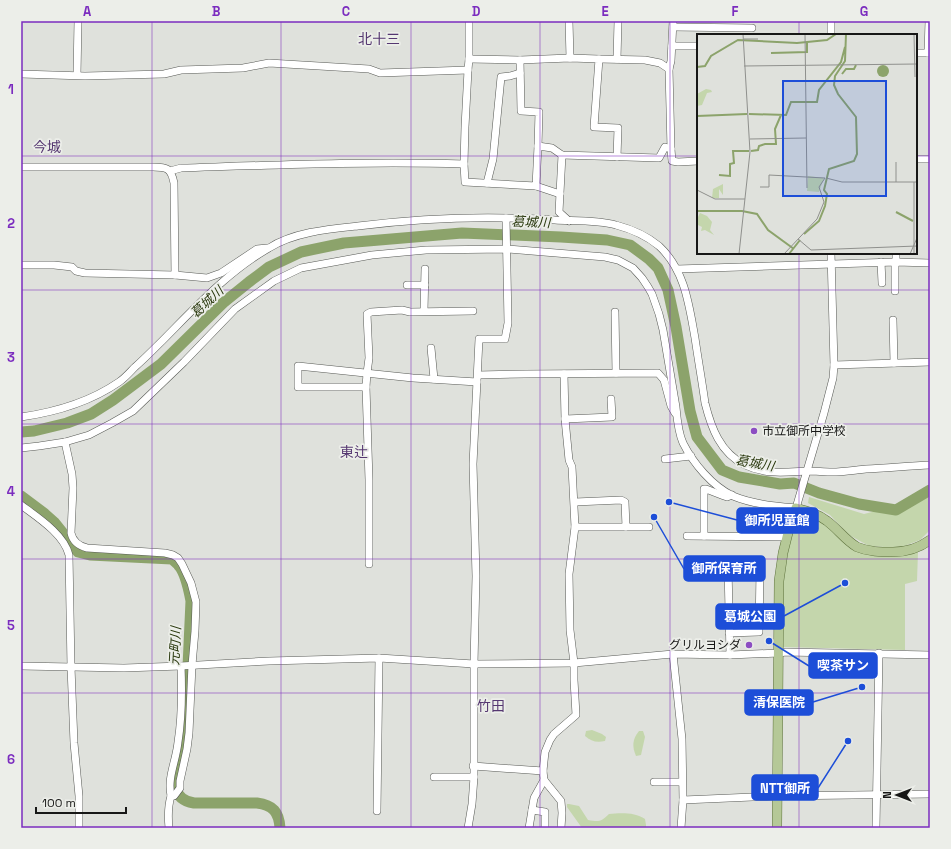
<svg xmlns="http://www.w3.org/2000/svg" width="951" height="849" font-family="'Space Grotesk','Noto Sans JP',sans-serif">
  <rect width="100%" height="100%" fill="#dfe1dc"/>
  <!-- green -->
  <g fill="#c4d6ac">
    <path d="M930 494V530L920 540 899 548 869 546 849 535 830 515 808 503 809 497 864 514 876 511H902L914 499Z"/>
    <path d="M798 516H809L821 521 849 546 918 552 917 581 905 584V650L783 647 782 582 792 531Z"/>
    <path d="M592 730 602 734 606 737 605 741C596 743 591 741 585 736L586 731Z"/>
    <path d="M639 731H643L645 737 641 755 636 756C632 746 632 740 639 731Z"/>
    <path d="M567 804H569L579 806 588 820C599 822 601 822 609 814 620 813 635 812 645 819L646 825V828H582L567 807Z"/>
  </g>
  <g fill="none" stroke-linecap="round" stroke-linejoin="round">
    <!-- river -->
    <g stroke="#8ca36b" stroke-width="11">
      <path d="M21 432 34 431 67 423 91 414 113 400 161 364 223 303 249 282 269 267 301 252 344 243 462 233 561 237 607 240 630 245 649 259 658 268 668 290 676 327 690 411 697 437 722 470 739 477 780 484 794 483 819 493 859 504 896 510 930 490"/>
      <path d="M21 496 45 514 54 522 78 552 90 555 172 559C174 561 178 564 179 566 186 574 189 591 191 601L185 733C184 740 184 746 182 753 178 771 165 798 194 803H257C273 805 279 812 280 828"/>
    </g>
    <defs>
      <g id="minor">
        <path d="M469 21V59L468 70 465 127 464 164 465 182 536 186 538 146 552 148 562 155 659 158 665 147 671 149"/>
        <path d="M569 21 570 58"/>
        <path d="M673 21 671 61 669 69 671 149 672 161 678 162 698 161"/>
        <path d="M929 21 928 53H930"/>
        <path d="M673 27 752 28"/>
        <path d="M831 35V21"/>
        <path d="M672 46H698"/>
        <path d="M916 53H928"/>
        <path d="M469 59 520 60 570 58 599 59 594 127 618 128 617 157"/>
        <path d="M599 59 645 60 660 63 669 69"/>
        <path d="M617 59 618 21"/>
        <path d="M520 60 521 111 539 112 538 146"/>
        <path d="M21 74 85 76 164 74 181 70 243 68 269 63 369 69 380 73 468 70"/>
        <path d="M77 75 78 21"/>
        <path d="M562 155 559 212 569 221"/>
        <path d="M916 159H930"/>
        <path d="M21 167H153C167 167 171 168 174 183L175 275"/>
        <path d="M170 171 181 168C275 165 370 161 464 164"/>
        <path d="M487 183 493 159 501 77 510 76 520 73"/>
        <path d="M536 186 560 194"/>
        <path d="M881 262 882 283"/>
        <path d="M21 265H54L72 267 76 271 85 273 175 275 207 278 221 273 257 249 267 248"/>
        <path d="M677 269 896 262 930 263"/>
        <path d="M407 285H425"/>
        <path d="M895 291V266L896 262V253"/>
        <path d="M424 311 425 269"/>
        <path d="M615 312 616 373"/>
        <path d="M893 320 894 363"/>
        <path d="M431 348 434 379"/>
        <path d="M834 365 930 362"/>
        <path d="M478 375 525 374 658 373 664 380 671 406 675 413"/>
        <path d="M366 387H298V366L413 378 477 382"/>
        <path d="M21 417C56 412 90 402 119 382 125 378 130 372 135 367 144 359 152 351 160 343 194 309 227 272 269 248 294 232 329 229 358 226 407 220 457 217 507 218 523 218 539 219 555 220 573 221 599 220 616 225 631 229 647 236 659 246 685 270 689 305 695 338 698 359 702 381 705 403 711 427 720 453 745 465 766 475 786 472 808 471 816 471 824 472 832 472 843 472 855 470 866 469 887 468 909 466 930 465"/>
        <path d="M565 419 612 417 611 399"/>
        <path d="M65 442 72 474 73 488 71 533C73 542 79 546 87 548L165 553 173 555 178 558 182 564 191 583 196 602 195 631 192 665 189 733 187 749 180 781V788L174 796H171C168 806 168 818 169 828"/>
        <path d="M21 448 39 446 65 442 89 435 112 423 133 411 184 362 235 309 274 281 301 268 372 255 426 250 507 249 605 257 618 260 633 268 642 278 648 287 652 294 659 314 663 330 676 407C677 418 678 432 683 443 693 463 712 486 733 496 752 504 775 506 796 508L824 413 833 378 834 365 831 253"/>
        <path d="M665 459 691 456"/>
        <path d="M575 502 621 500 625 502 626 527H575"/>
        <path d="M21 505C37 517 64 534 69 555L71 667 74 743 79 796V828"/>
        <path d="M626 527H649"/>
        <path d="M687 536 787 537"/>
        <path d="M704 536V489H706L724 496 727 497 732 495"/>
        <path d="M369 564V480L366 387 367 373 369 358 367 314 371 312 402 310 410 312 473 311"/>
        <path d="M729 633 759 632 760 570 755 566 728 567 730 655"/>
        <path d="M673 654 682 739 683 800 681 828"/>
        <path d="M21 666 124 668 181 666 269 661 379 658 474 664 574 663 673 654 730 655 779 653 786 652 930 655"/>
        <path d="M473 766 543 771"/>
        <path d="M434 777H474"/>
        <path d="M654 782H682"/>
        <path d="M171 796C167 777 176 762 178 742 182 717 182 691 181 666"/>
        <path d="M683 800 777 796 930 794"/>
        <path d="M532 810 545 812V828"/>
        <path d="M377 811 379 658"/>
        <path d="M468 828 472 804 474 777V664L476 576 473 464 479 339H505L508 323 506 218"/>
        <path d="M529 828 534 798 544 780"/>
        <path d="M561 828 562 813 561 801 544 780 543 771 545 752 550 740 554 734 576 715 574 680V663L570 630 569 574 575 527 572 467 569 460 565 419 564 374"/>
        <path d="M876 828 879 653"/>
      </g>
      <path id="major" d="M777 828 779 581 783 553 789 529 796 508C807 511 818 514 827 521 838 529 845 540 857 547 869 552 881 552 893 552 907 552 919 548 930 540"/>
    </defs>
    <!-- minor casing -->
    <use href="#minor" stroke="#585a56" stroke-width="8"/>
    <!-- major casing -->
    <use href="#major" stroke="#5e723d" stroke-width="10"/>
    <!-- minor -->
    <use href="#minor" stroke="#fff" stroke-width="7"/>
    <!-- major -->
    <use href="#major" stroke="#b5c897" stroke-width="9"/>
  </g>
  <!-- grid -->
  <path fill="none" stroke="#7b2cbf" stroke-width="1" stroke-opacity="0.55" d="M152 21V828M281 21V828M411 21V828M540 21V828M670 21V828M799 21V35M21 156H698M916 156H930M799 253V828M21 290H930M21 424H930M21 559H930M21 693H930"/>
  <!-- markers -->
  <g fill="#8c4dc2" stroke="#eceee9" stroke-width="1.5">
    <circle cx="754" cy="431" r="4"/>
    <circle cx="749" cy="645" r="4"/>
  </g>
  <g text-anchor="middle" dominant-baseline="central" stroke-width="3.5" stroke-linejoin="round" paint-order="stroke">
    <!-- poi labels -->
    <g font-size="12" fill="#171716" stroke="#eceee9" text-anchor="start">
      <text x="762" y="431">市立御所中学校</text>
      <text x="741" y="645" text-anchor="end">グリルヨシダ</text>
    </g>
    <!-- water labels -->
    <g font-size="13" font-style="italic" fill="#29380d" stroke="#eceee9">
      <text transform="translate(531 222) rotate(2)">葛城川</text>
      <text transform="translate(207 302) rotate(-43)">葛城川</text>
      <text transform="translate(755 463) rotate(10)">葛城川</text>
      <text transform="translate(175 646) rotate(-87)">元町川</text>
    </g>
    <!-- quarter labels -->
    <g font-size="14" fill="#553771" stroke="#eceee9">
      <text x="379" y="39">北十三</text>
      <text x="47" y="147">今城</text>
      <text x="354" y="452">東辻</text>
      <text x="491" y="706">竹田</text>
    </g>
  </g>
  <!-- overview -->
  <g transform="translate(697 34)">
    <rect width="220" height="220" fill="#dfe1dc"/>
    <path d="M9 55 14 56 15 58 10 59 5 71 0 72V60ZM111 142 127 144 122 158 110 157ZM26 150V161L22 155V164H15L16 155ZM3 179 10 182 15 188 13 196 17 201 8 196 4 197 5 193 1 191V183Z" fill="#c4d6ac"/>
    <path d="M180 37a6 6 0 1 1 12 0a6 6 0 1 1-12 0Z" fill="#8ca36b"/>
    <path fill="none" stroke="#8ca36b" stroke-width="2" d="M74 19 110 18V8M0 33 8 32 14 22 41 6 100 9 130 6 139 0M145 40 149 35H157L159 31M52 80 89 81 94 68H120L122 56 144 28 148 13M0 82 50 80M54 117 61 116 62 112 68 110H79L78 95 84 81M22 141 33 142V130L37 129 36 117H52M0 177H45L60 180 71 196 97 215M199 178 216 187M107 200 122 187 128 172 130 160 127 156 132 135 157 127 160 120 159 83 141 60 137 51 138 42 148 27 149 0M92 220 103 206"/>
    <path fill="none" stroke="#8f908d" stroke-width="1" d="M108 0 110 154M217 0 218 43M47 5H61M47 32 220 30M53 105 109 104M199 128V148M129 144 145 148H217M63 153H72V141L128 144 122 153 127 168 120 185 87 220M0 156 18 165H48M101 205 114 216 220 212M42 220 53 118 46 0M213 220 220 204M217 220V148H220"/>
    <path fill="#1d4ed8" fill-opacity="0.15" stroke="#1d4ed8" stroke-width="2" d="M86 47H189V162H86Z"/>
    <rect width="220" height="220" fill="none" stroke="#171716" stroke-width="2"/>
  </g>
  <!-- callouts -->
  <path fill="none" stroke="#1d4ed8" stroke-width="1.5" d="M669 502L737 520M654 517L684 569M845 583L784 616M769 641L809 666M862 687L813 702M848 741L818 788"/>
  <g fill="#1d4ed8" stroke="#eceee9" stroke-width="1.5">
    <circle cx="669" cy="502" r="4"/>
    <circle cx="654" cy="517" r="4"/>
    <circle cx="845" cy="583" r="4"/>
    <circle cx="769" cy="641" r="4"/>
    <circle cx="862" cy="687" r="4"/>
    <circle cx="848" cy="741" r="4"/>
  </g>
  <g fill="#1d4ed8" stroke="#1d4ed8" stroke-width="1.5">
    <rect x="737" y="508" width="81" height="25" rx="4"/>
    <rect x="684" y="556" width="81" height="25" rx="4"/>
    <rect x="716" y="604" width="68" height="25" rx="4"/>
    <rect x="809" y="653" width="68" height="25" rx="4"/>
    <rect x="745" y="690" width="68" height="25" rx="4"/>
    <rect x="752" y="775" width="66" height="25" rx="4"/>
  </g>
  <g font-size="13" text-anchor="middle" font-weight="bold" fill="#fff">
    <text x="777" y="525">御所児童館</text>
    <text x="724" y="573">御所保育所</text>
    <text x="750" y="621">葛城公園</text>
    <text x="843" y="670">喫茶サン</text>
    <text x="779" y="707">清保医院</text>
    <text x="785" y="793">NTT御所</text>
  </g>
  <!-- border -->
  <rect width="951" height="849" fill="none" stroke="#eceee9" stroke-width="44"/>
  <!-- north arrow -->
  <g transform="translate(897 795) rotate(270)" stroke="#eceee9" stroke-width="3" paint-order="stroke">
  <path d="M0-3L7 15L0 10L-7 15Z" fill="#171716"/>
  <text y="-6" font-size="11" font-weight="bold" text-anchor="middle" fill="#171716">N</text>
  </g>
  <!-- scale -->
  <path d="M36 807v6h90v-6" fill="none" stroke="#171716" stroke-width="2"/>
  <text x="42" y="807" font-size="12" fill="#171716" stroke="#eceee9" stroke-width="3" paint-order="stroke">100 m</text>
  <rect x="22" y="22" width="907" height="805" fill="none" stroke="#7b2cbf" stroke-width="1.5"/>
  <g font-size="13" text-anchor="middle" font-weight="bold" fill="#7b2cbf">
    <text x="87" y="16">A</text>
    <text x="216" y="16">B</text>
    <text x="346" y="16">C</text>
    <text x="476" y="16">D</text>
    <text x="605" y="16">E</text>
    <text x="735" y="16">F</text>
    <text x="864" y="16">G</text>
    <text x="11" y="94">1</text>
    <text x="11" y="228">2</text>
    <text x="11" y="362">3</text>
    <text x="11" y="496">4</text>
    <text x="11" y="630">5</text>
    <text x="11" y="764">6</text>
  </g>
</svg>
